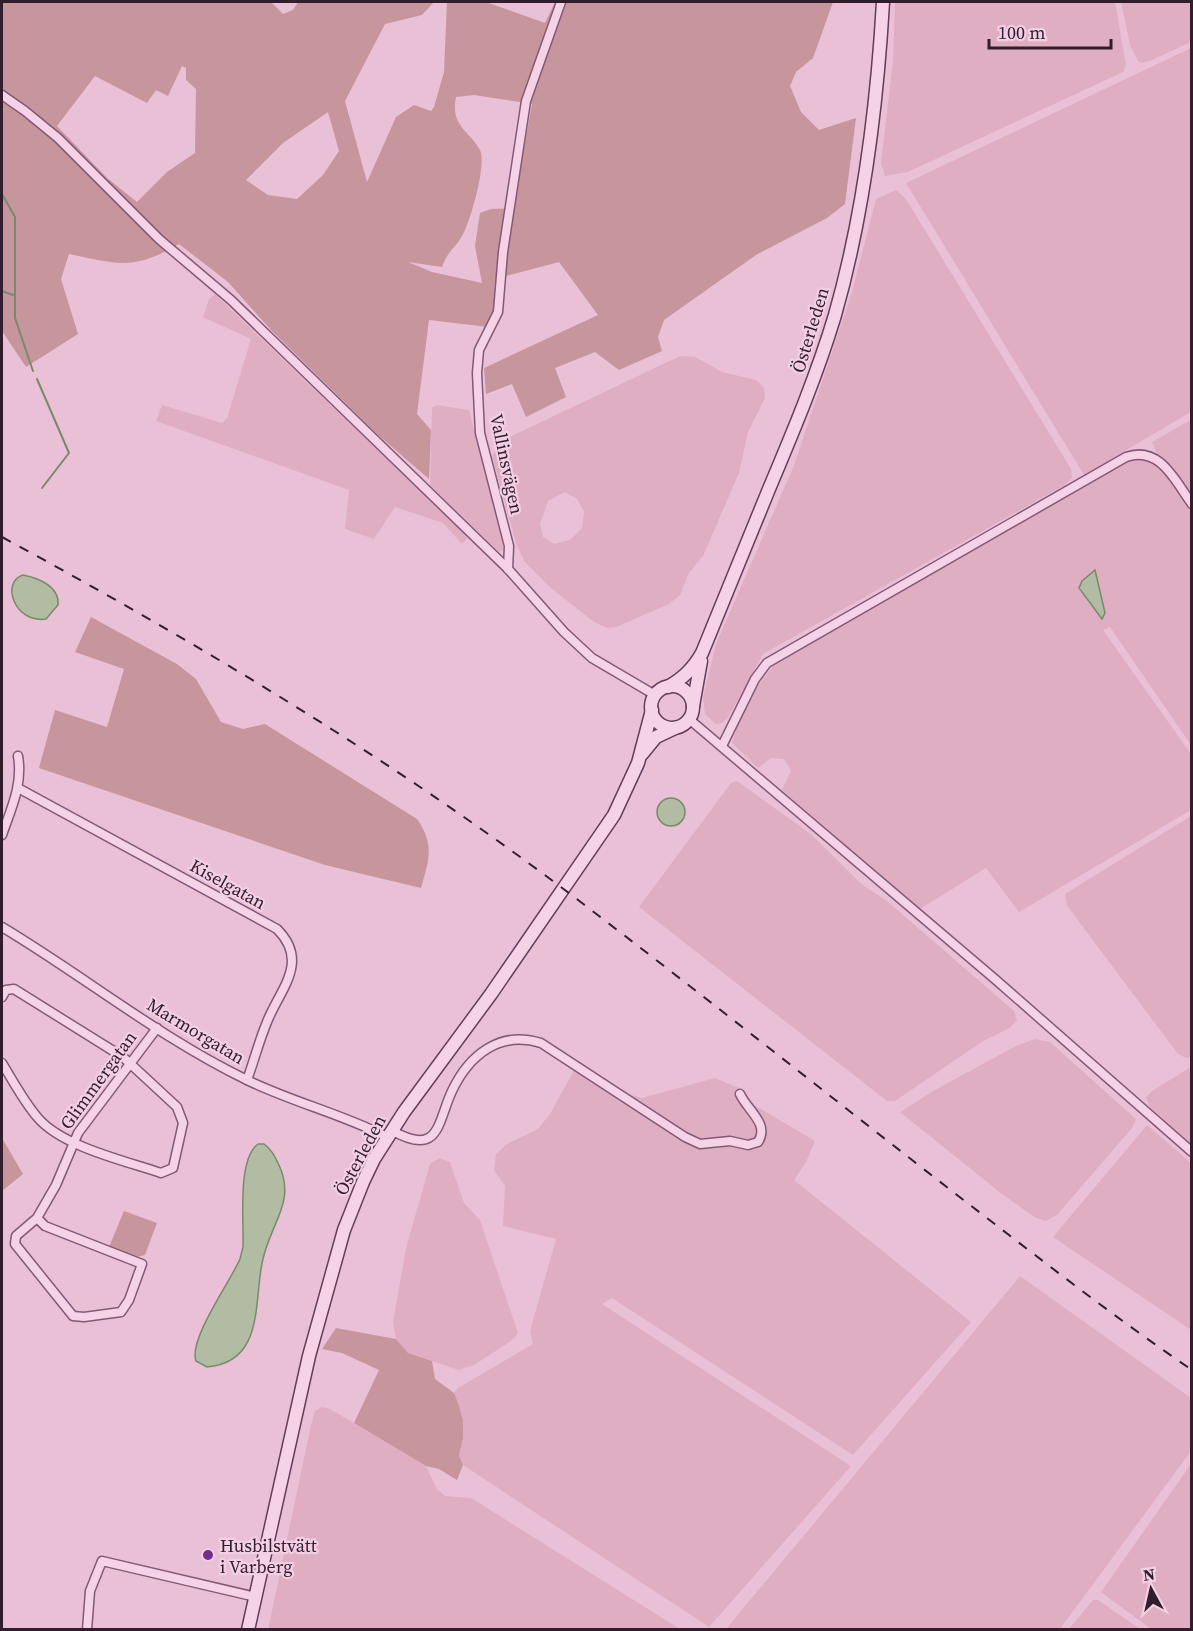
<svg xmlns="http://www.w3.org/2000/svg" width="1193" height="1631" font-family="'Source Serif 4',serif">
  <rect width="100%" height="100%" fill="#eac0d7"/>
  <!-- farmland -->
  <g fill="#dfaec3" fill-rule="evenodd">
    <path d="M895 2H1115L1126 65 1123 72 908 172 885 176 881 163 893 61Z"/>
    <path d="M1121 2H1191V42L1152 60 1142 63 1138 61 1130 45Z"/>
    <path d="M1191 48V412L1084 475 906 183Z"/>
    <path d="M896 190 906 199 1071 469 1072 478 1063 486 763 654 728 717 722 723 716 724 705 714 703 697 716 644 793 468 852 292 876 199Z"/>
    <path d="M215 294 468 537 462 544 443 523 395 507 374 539 345 529 349 490 156 421 162 405 222 423 227 418 251 339 203 317 209 299Z"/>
    <path d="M680 356 695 357 722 372 756 380 764 388 765 398 748 432 739 473 703 556 689 573 680 595 669 604 616 627 607 628 594 622 551 588 525 562 516 543 492 456 501 441ZM565 492 577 499 584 512 582 528 570 540 554 544 543 537 540 524 548 501Z"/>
    <path d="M437 405 469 410 503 543V549L499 552 430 485 432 408Z"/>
    <path d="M1191 420V498L1156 452 1152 442Z"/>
    <path d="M1144 457 1158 465 1191 510V745L1110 627 1103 630 1191 754V810L1019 912 986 868 920 909 782 790 791 771 784 759 771 758 758 768 732 743 738 724 761 681 774 665 1014 523 1131 459Z"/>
    <path d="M737 781 812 835 859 882 888 902 1014 1011 1017 1020 1010 1028 983 1041 895 1101H887L639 907 731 783Z"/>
    <path d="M1191 816 1192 1056 1186 1058 1178 1054 1080 923 1067 905 1065 894Z"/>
    <path d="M1035 1039 1050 1042 1136 1119 1132 1128 1057 1215 1046 1221 1036 1218 1002 1194 900 1112 933 1091 1016 1046Z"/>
    <path d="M579 1061 628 1094 642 1098 715 1078 741 1089 749 1102 815 1141 806 1162 794 1180 971 1322 853 1455 612 1298 602 1304 851 1466 709 1627 463 1465 459 1455 463 1439V1421L454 1393 458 1388 533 1344 530 1331 556 1239 503 1226 505 1186 494 1170 496 1154 507 1144 538 1129 550 1114Z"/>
    <path d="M1191 1067V1144L1150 1107 1146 1098 1152 1091Z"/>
    <path d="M1147 1125 1191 1163V1330L1053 1237Z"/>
    <path d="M439 1158 450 1162 464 1203 480 1220 518 1333 511 1341 474 1365 459 1370 408 1353 396 1339 393 1323 406 1248 430 1164Z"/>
    <path d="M1020 1276 1191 1398V1451L1060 1629H726Z"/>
    <path d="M322 1407 330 1409 426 1466 437 1489 445 1496 471 1498 680 1629 268 1630 311 1425 315 1411Z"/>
    <path d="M1191 1464V1629H1151L1101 1592Z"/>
    <path d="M1093 1600H1098L1140 1629H1069Z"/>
  </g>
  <!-- green -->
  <g fill="#c7959c" fill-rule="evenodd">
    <path d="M2 2H271L283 14 293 10 298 2H434L422 15 385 24 345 101 367 182 396 117 414 105 431 111 434 107 444 72 447 2H486L545 23 555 2H833L813 58 796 72 790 86 801 112 819 130 856 118 845 204 827 218 756 255 664 320 658 337 662 351 619 370 595 352 555 368 566 397 526 417 512 384 486 394 484 368 598 315 559 262 495 279 494 307 488 327 429 320 417 414 431 430 429 479 377 434 272 331 228 282 179 244C133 271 118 264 69 254L61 279 78 334 26 367 2 331ZM182 66 186 68V80L196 89 195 153 167 172 137 202 107 178 57 126 95 76 147 103 156 90 168 96ZM474 95 532 104 513 208 491 209 480 213 475 246 482 283 432 272 408 262 442 267C448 250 455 249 462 236 470 223 487 164 480 150 469 130 450 126 456 97ZM328 112 339 151 323 175 297 199 268 195 246 180 283 143Z"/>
    <path d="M91 617 177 664 196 679 221 722 243 729 265 724 417 819C435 845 429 859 421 888L325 865 39 768 55 710 107 727 124 669 75 652Z"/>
    <path d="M2 1138 23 1174 2 1191Z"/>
    <path d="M124 1211 157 1223 145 1255 136 1257 109 1247Z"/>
    <path d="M336 1328 396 1339 408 1353 432 1361 435 1379 454 1393 458 1403 463 1420V1439L459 1455 463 1465 457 1480 439 1469 426 1466 354 1423 379 1370 342 1353 322 1349Z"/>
  </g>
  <!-- water -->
  <g fill="#b1bca2" stroke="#7a896b" stroke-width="1.5">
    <path d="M1095 570 1105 613 1102 619 1079 588 1082 581Z"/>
    <path d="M23 575C39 578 60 587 58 605L46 619C15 624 0 582 23 575Z"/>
    <circle cx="671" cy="812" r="14"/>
    <path d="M258 1144H264C271 1149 274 1155 278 1163 297 1201 271 1222 263 1259 253 1299 266 1362 207 1367L196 1361C188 1340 230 1282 240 1259L243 1247C244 1222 237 1159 258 1144Z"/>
  </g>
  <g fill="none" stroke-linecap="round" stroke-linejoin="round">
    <!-- stream -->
    <g stroke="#7a896b" stroke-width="2">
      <path d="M2 194 15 217V318L33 371"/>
      <path d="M2 291 13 295"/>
      <path d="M37 379 69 453 42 488"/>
    </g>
    <defs>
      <g id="minor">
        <path d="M2 95 25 111 58 138 159 239 231 300 508 569 564 632 592 658 655 695"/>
        <path d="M508 569 509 546 480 433 477 373 479 350 498 312 503 252 526 101 561 2"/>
        <path d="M689 719 996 980 1192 1152"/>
        <path d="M722 746 755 679 767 663 1126 457C1160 445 1175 481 1192 504"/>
        <path d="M18 788 277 929C310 962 280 989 267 1022 259 1041 254 1061 247 1080"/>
        <path d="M2 835C11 809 23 785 18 756"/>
        <path d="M2 927C84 976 160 1038 247 1080 292 1102 342 1114 387 1137"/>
        <path d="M2 997 6 990 14 989 123 1057 177 1107 183 1123 173 1168 161 1173C126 1161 63 1147 38 1118 24 1102 13 1081 2 1063"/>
        <path d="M391 1130C440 1158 437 1123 452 1091 469 1055 500 1030 541 1043L685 1137 700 1144 730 1141 748 1145 758 1142C770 1124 747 1110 740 1094"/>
        <path d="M37 1218 16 1236 15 1244 73 1316 84 1317 121 1312 129 1300 142 1264 45 1226 37 1218 56 1185 78 1133 157 1028"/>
        <path d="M87 1630 90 1591 102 1561 256 1597"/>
      </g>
      <g id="secondary">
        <circle cx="672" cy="707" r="21"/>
        <path d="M668 687C683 678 693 669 702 653 724 599 746 544 769 489 793 432 817 375 835 315 864 213 877 107 883 2"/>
        <path d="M693 706 701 661"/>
        <path d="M642 754 656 737 675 728"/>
        <path d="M248 1630 309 1356 344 1230 363 1182 374 1159 404 1112 491 994 614 815 638 763 652 710"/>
      </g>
    </defs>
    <!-- minor casing -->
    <use href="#minor" stroke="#825977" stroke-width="11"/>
    <!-- secondary casing -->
    <use href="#secondary" stroke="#633d5a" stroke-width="15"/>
    <!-- minor -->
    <use href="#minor" stroke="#f6d2e6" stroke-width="8"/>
    <!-- secondary -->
    <use href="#secondary" stroke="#f6d2e6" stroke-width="12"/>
    <!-- rail -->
    <path stroke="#321d2d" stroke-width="2" stroke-dasharray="10 10" stroke-linecap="butt" d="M2 537C203 646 400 764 582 903 708 999 832 1098 957 1195 1034 1254 1111 1315 1192 1370"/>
  </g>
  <!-- markers -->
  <circle fill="#732e8c" stroke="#f2cfe2" stroke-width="2" cx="208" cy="1555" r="6"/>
  <g text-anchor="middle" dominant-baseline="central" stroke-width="4.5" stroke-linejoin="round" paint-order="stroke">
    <!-- street labels -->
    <g font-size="18" fill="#321d2d" stroke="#f2cfe2">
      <text transform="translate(810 330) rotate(-73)">Österleden</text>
      <text transform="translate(507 464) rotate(78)">Vallinsvägen</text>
      <text transform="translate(228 884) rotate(29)">Kiselgatan</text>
      <text transform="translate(196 1031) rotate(31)">Marmorgatan</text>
      <text transform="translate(98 1080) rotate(-54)">Glimmergatan</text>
      <text transform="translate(360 1155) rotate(-62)">Österleden</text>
    </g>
    <!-- poi labels -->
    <g font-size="18" fill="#321d2d" stroke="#f2cfe2" text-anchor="start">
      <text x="220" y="1545">Husbilstvätt<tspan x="220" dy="21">i Varberg</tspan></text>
    </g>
  </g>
  <!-- border -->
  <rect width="1193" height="1631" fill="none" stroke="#321d2d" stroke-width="6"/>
  <!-- north arrow -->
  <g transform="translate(1151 1589) rotate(352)" stroke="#f2cfe2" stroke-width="4.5" paint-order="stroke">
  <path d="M0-4.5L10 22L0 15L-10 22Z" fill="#321d2d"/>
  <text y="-9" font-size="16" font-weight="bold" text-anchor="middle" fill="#321d2d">N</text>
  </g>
  <!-- scale -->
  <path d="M989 39v9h122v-9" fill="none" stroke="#321d2d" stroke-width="3"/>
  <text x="998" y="39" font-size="18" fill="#321d2d" stroke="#f2cfe2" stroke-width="4.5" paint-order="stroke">100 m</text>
</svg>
